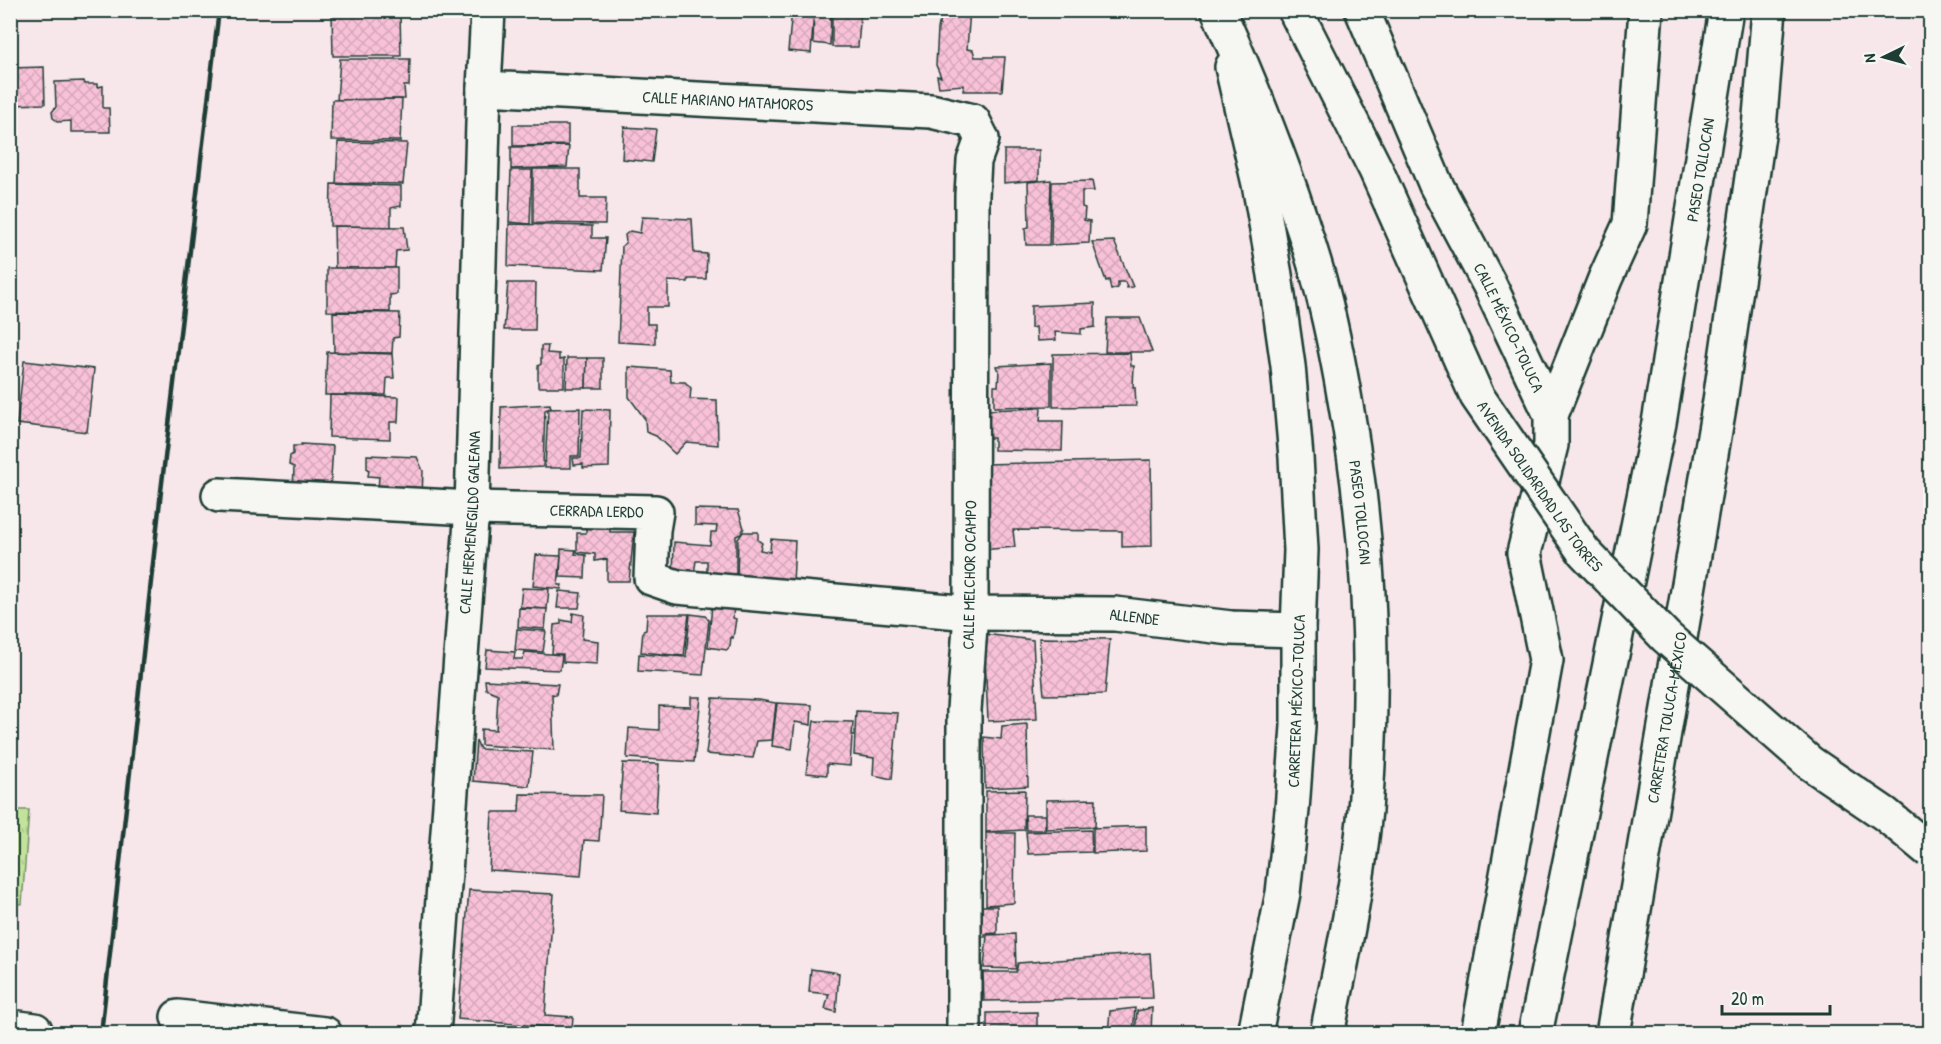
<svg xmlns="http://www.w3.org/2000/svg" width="1941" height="1044" font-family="'Patrick Hand',sans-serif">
  <defs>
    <pattern id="grass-tufts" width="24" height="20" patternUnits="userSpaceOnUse" patternTransform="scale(1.5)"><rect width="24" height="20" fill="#c3e39b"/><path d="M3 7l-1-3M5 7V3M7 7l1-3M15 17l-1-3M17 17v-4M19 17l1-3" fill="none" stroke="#a7c486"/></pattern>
    <pattern id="building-cross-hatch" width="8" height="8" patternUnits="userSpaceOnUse" patternTransform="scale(1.5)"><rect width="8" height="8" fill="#f9c1d8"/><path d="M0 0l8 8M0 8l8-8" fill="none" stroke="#d5a7ba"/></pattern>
  </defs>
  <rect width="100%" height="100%" fill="#f7e6ea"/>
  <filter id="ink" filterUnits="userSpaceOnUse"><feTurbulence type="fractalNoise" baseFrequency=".0167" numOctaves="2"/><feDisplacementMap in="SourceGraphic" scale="12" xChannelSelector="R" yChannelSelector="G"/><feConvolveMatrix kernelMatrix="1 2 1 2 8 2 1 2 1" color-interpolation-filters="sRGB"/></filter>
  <g filter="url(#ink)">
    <!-- grass -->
    <path fill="url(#grass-tufts)" stroke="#719068" stroke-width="1.5" d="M10 810H29L22 904 11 903Z"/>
    <!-- building -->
    <g fill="url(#building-cross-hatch)" stroke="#1f3d34" stroke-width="1.5">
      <path d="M340 10H406V14Z"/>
      <path d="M792 10H814L811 53 788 51Z"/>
      <path d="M814 10H831L830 45 813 43Z"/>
      <path d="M832 10H861L858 47H832Z"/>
      <path d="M941 10H970L967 49 973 50 975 57H1005L1002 91H963L964 85 939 87 937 76 941 77 936 65 938 29 939 24 940 25Z"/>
      <path d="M332 14H400L401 56H333Z"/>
      <path d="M340 59H410L409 86H404L405 99 337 100Z"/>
      <path d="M44 67 45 104 10 105V68Z"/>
      <path d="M84 81 85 84H97V87L103 86V108H109L110 132H71V121L57 122 56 120 53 118 52 112 56 107 55 82Z"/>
      <path d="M402 99 400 141 331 140 332 100Z"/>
      <path d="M513 125H568V145L513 146Z"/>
      <path d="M624 127 656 129 652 162 622 159Z"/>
      <path d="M338 142 407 143 403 184 336 183Z"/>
      <path d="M569 146 567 167 511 169V147Z"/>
      <path d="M1004 150H1039V180L1004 183Z"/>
      <path d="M533 169H580V198H606L605 224 533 223Z"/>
      <path d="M511 170H532L530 224 509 222Z"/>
      <path d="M1051 180 1049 245H1026L1025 228 1029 227 1028 182Z"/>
      <path d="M1092 181 1094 191H1082V207L1085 208 1084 220 1090 221 1089 243 1051 245 1052 182Z"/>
      <path d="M331 184 401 186V206L391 208V227L330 226Z"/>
      <path d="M642 217 692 219 694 253 707 254 706 279H688V282L668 281V307H647V324H655V344L618 342 622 246 626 242 625 235 630 231 640 233Z"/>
      <path d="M509 224 592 226V238H606L603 270 508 266Z"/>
      <path d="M334 226 404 227 407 250 396 251 395 268H335Z"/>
      <path d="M1114 241 1133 287 1127 288 1125 282H1118V288L1111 290 1109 280 1106 281 1092 242Z"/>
      <path d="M327 268H397V294L390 295V312L327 311Z"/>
      <path d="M508 283H536L535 330H504Z"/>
      <path d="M1095 303V327L1081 329V334L1055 332 1056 340 1037 341 1036 327 1031 328V306Z"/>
      <path d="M333 312 400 313 399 337 393 338 392 353 334 352Z"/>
      <path d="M1107 318H1140L1152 352H1105Z"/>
      <path d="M541 346H548L547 353 559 354V360L564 359V387H538V366L541 364Z"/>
      <path d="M327 352 392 354 394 378H387L386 395H325Z"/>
      <path d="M1130 353 1131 366H1134L1133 387H1135L1136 406 1053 407V354Z"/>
      <path d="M567 358H587L586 388H566Z"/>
      <path d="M587 358H603V388H586Z"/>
      <path d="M24 361 94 369 87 432 17 424Z"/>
      <path d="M1051 363V406L994 407V386H998L999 370 997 369 996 366Z"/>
      <path d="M629 367 670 370 671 382H685L691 388 690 399 717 400 718 445 686 442 675 454 656 436 646 432 645 419 629 397Z"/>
      <path d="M330 395 399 397 398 422H390V439L329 437Z"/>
      <path d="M550 404 551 408 545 410 543 467 500 469 501 407Z"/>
      <path d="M580 408 579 456H571V468H545L548 409Z"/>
      <path d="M1041 408 1040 421H1063L1062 451 994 450V438H986V410Z"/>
      <path d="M583 409 610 410 609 467 583 468V464L574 465 573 458H581Z"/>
      <path d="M301 444 333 446 330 494 293 492 294 467 289 465 290 456 293 454V446H301Z"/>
      <path d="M367 455 417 457 423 471 422 496 378 489 379 477 368 476 369 470 367 469Z"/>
      <path d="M1151 460 1152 546 1122 547V531L1013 530 1015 547 981 550 986 464Z"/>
      <path d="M695 509 738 510 744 528 741 534 736 536V583L707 579V561H696L694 574 673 577 674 542 710 545 711 532H716L717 526 695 525Z"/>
      <path d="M586 526H610V532H634L629 581H607V559L595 561V554L577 552V533H586Z"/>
      <path d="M743 532H758V540L762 543 760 550 770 552 771 539 795 541 793 585 737 581 738 539Z"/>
      <path d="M10 533H14L12 561H10Z"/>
      <path d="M561 549 576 550 575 554 586 555 585 578 560 577Z"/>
      <path d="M536 555 561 556 558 585H562L561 589 533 586Z"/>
      <path d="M522 588 549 589 547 609 520 607Z"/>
      <path d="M559 591 581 593 579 608H557Z"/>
      <path d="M712 605 734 606 733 618 736 619 733 638 731 637 730 646 727 650 708 647Z"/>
      <path d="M519 608 547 609 545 629 518 627Z"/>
      <path d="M573 613 584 615 582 639 598 641 597 664 563 662V654H552L554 625 561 624V620L572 622Z"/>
      <path d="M647 614H689L684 656 641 652 643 631 646 630Z"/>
      <path d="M690 614 705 616 709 620 703 675 638 671 639 654 686 657Z"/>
      <path d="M517 629 546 631 543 652 515 650Z"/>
      <path d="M984 634 1033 640 1037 719 988 721Z"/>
      <path d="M1039 638 1110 639 1105 694 1044 695Z"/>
      <path d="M487 650 515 652 514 659H523L525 652 562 655 560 670 485 667Z"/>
      <path d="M485 680 558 684 556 695 552 694 554 750 481 745V729L496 730 498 694 486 689Z"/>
      <path d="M691 697H701L694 762 627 758 629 728 659 730V706L691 707Z"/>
      <path d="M713 698 759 700 776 703 772 740 757 741 753 758 706 754Z"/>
      <path d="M777 703 812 705 811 725 795 722 792 749 772 746Z"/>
      <path d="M856 711 898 713 892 779 873 775 874 758 854 755Z"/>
      <path d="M814 721 853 722 850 766 827 764V775L806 773Z"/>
      <path d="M1027 724 1028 786 985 788 984 737 1001 739 1002 726Z"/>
      <path d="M476 740 480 749 533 752 529 786 473 781Z"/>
      <path d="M623 763 659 764 656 813 619 810Z"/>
      <path d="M1025 790 1024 830 986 832V791Z"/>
      <path d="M520 794 602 795 599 841 584 840 581 876 489 870 492 812H519Z"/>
      <path d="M1096 799 1095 827 1046 829V800Z"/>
      <path d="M1025 815H1045V830H1026Z"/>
      <path d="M1146 826V851L1093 853V828Z"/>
      <path d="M1091 830 1092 852 1028 854 1026 832Z"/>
      <path d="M986 833H1015L1014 903 986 905Z"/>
      <path d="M469 890 554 894 545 1015 573 1017 572 1029 458 1019Z"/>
      <path d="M979 906H997V933L985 934V937H979Z"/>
      <path d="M1015 934 1016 969 984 968 987 935Z"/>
      <path d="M1150 953 1153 998 984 1001 983 972H1016L1018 963Z"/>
      <path d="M811 969 839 973 836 1012 825 1009 829 994 809 992Z"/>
      <path d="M1135 1008 1133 1034H1108L1110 1011Z"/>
      <path d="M1152 1008 1151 1034H1135L1137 1011Z"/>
      <path d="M1037 1012V1027L1006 1029V1034H987V1013Z"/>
    </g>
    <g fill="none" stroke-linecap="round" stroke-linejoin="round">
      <defs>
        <g id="minor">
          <path id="s1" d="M1362 10 1436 185 1489 284 1551 415V445L1524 553 1546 660 1478 1034"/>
          <path id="s2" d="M484 88 931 111 973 121 982 139 974 161 972 195 971 613 964 710V1034"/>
          <path d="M1551 415 1605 279 1630 224 1646 10"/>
          <path id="s3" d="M219 495 472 508 656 512 653 530 651 578 677 587 971 613 1115 614 1231 628 1298 630"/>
          <path d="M178 1017 325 1034"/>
          <path id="s4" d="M433 1034 472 508 484 88 488 10"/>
        </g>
        <g id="secondary">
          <path d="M1232 67 1259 184 1275 275 1288 366 1296 457 1301 550 1298 630V726L1292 810 1283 893 1255 1034"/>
          <path d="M10 1027 35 1030 34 1034"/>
          <path id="s5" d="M1613 1034 1720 401 1759 128 1769 10"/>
        </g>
        <g id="trunk">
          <path id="s6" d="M1218 10C1255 93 1288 175 1314 262 1328 307 1337 354 1345 400 1370 536 1376 673 1365 810 1358 886 1342 959 1327 1034"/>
          <path id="s7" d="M1535 1034 1659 423 1726 10"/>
        </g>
      </defs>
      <!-- minor casing -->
      <use href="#minor" stroke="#1f3d34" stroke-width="38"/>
      <!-- secondary casing -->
      <use href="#secondary" stroke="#1f3d34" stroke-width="38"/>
      <!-- trunk casing -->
      <use href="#trunk" stroke="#1f3d34" stroke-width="38"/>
      <!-- minor -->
      <use href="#minor" stroke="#f6f6f2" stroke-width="33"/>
      <!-- secondary -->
      <use href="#secondary" stroke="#f6f6f2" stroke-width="33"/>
      <!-- trunk -->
      <use href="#trunk" stroke="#f6f6f2" stroke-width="33"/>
      <!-- rail -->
      <path stroke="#1f3d34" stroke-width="4.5" d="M101 1034 161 491 219 10"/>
      <defs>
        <g id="secondary-bridge">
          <path id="s8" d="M1295 10 1376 170 1477 396 1584 552 1666 637 1810 763 1885 814 1930 851"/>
        </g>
      </defs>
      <!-- secondary-bridge casing -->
      <use href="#secondary-bridge" stroke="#1f3d34" stroke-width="38" stroke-linecap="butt"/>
      <!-- secondary-bridge -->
      <use href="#secondary-bridge" stroke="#f6f6f2" stroke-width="33"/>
    </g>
  </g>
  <g text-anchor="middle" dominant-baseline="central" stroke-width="4.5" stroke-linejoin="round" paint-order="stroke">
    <!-- street labels -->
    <g font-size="16" fill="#1f3d34" stroke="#f6f6f2">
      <text stroke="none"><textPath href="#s2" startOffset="244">CALLE MARIANO MATAMOROS</textPath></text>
      <text stroke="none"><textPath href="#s7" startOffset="880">PASEO TOLLOCAN</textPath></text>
      <text stroke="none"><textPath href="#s1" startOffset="350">CALLE MÉXICO-TOLUCA</textPath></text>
      <text stroke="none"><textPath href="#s8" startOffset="537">AVENIDA SOLIDARIDAD LAS TORRES</textPath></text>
      <text stroke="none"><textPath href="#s3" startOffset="378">CERRADA LERDO</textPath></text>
      <text stroke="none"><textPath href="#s6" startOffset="525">PASEO TOLLOCAN</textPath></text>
      <text stroke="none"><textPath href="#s4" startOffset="513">CALLE HERMENEGILDO GALEANA</textPath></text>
      <text transform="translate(969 575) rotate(-89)">CALLE MELCHOR OCAMPO</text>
      <text stroke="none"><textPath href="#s3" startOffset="990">ALLENDE</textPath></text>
      <text transform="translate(1296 701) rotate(-88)">CARRETERA MÉXICO-TOLUCA</text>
      <text stroke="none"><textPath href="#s5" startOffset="321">CARRETERA TOLUCA-MÉXICO</textPath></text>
    </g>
  </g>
  <!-- margin -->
  <rect width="1941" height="1044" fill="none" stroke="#f6f6f2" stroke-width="36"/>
  <rect x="18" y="18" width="1905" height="1008" fill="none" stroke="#1f3d34" stroke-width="2" filter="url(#ink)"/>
  <!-- north arrow -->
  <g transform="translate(1884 57) rotate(265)" stroke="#f6f6f2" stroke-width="4.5" paint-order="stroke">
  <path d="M0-4.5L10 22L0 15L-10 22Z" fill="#1f3d34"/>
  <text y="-9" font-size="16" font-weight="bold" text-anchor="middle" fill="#1f3d34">N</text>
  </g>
  <!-- scale -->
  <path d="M1722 1005v9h108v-9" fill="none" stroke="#1f3d34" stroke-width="3"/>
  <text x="1731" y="1005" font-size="18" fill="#1f3d34" stroke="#f6f6f2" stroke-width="4.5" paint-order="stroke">20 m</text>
</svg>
